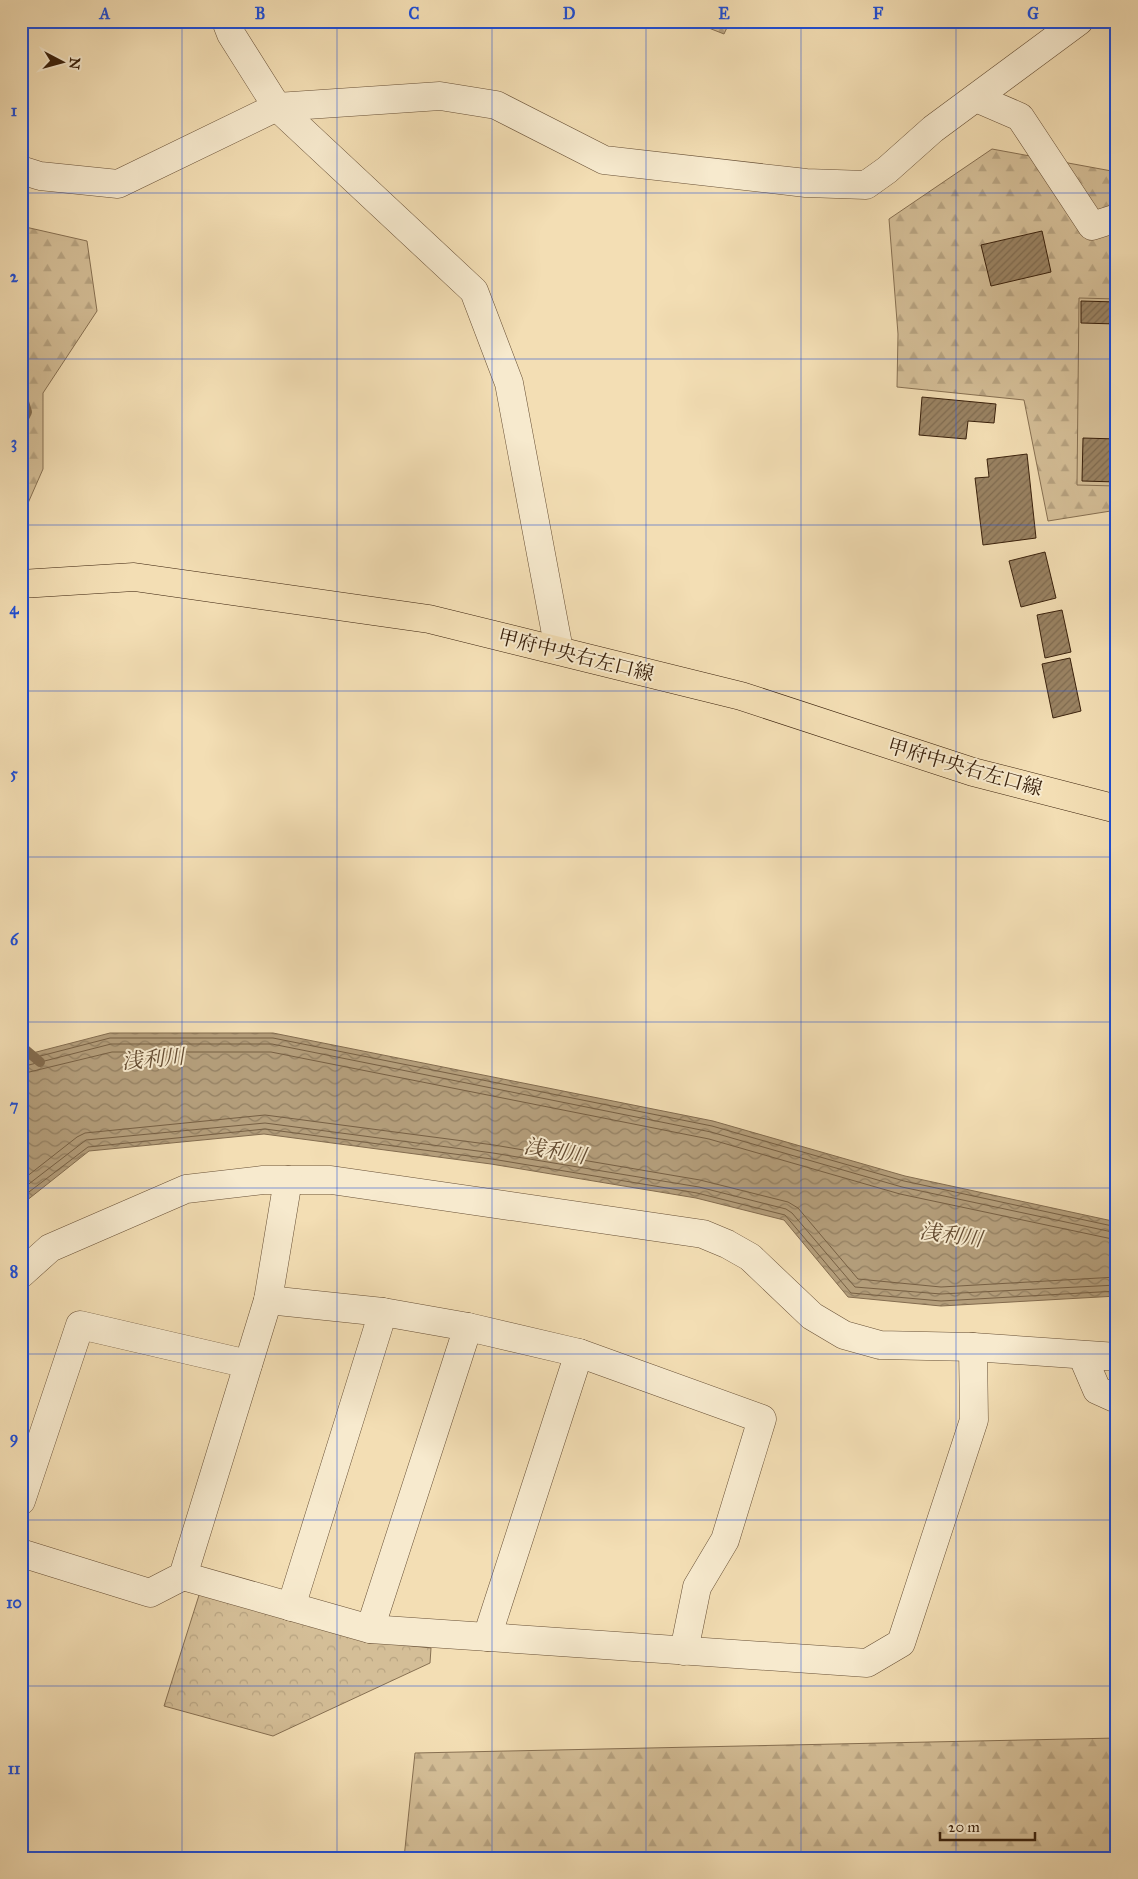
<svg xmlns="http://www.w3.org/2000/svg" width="1138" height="1879" font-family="'IM FELL Great Primer','Noto Serif JP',serif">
  <defs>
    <pattern id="forest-firs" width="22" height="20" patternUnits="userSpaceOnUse" patternTransform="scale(1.25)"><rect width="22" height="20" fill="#d4be97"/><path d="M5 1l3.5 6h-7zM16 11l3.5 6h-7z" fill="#b7a381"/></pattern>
    <pattern id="park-crowns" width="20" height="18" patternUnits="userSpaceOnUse" patternTransform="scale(1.25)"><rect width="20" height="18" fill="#d4be97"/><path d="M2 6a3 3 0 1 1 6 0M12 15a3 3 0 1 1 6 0" fill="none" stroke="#b7a381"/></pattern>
    <pattern id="water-waves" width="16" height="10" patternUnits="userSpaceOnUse" patternTransform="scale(1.25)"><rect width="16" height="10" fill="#b49e7b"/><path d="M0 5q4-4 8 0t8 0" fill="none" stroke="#938063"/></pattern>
    <pattern id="building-hatch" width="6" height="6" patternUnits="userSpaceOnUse" patternTransform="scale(1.25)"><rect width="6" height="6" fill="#9a8363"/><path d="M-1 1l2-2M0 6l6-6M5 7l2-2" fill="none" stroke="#7f6b50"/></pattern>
  </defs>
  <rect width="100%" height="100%" fill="#f3deb4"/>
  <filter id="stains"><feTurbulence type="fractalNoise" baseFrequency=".004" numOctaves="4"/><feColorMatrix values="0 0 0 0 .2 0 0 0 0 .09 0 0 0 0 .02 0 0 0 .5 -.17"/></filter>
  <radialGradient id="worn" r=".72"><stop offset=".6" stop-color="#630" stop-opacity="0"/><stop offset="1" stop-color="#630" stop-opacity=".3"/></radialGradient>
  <!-- forest -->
  <g fill="url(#forest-firs)" stroke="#877052">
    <path d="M691 21H730L724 34Z"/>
    <path d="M992 149 1117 172V510L1048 521 1024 400 897 387 898 334 889 219Z"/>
    <path d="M21 226 87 241 97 311 43 393V469L21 519Z"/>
    <path d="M1117 1738V1858H404L415 1753Z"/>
  </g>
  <!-- park -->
  <path fill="url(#park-crowns)" stroke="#877052" d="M200 1592 367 1641 431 1648 430 1663 273 1736 164 1706Z"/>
  <!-- pitch -->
  <path fill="#d4be97" stroke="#877052" d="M1079 298 1117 299V486L1077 485Z"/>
  <!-- water -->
  <path fill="url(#water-waves)" stroke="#836c4f" d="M110 1033H273L713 1121 905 1176 1117 1222V1296L941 1306 848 1297 784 1220 696 1198 491 1164 264 1134 89 1151 21 1205V1056Z"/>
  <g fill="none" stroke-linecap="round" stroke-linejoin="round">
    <!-- shore -->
    <g stroke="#776044" stroke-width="1">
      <path d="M21 1061 110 1038H273L712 1126 904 1181 1117 1227"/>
      <path d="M21 1067 111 1044H272L711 1132 902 1187 1117 1233"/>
      <path d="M21 1074 112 1052H271L709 1139 900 1194 1117 1240"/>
      <path d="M21 1181 77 1137 85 1133 265 1115 494 1145 700 1180 788 1202 798 1208 858 1279 941 1287 1117 1277"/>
      <path d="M21 1190 86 1140 265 1123 493 1153 699 1187 786 1209 792 1213 855 1287 941 1294 1117 1285"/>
      <path d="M21 1198 88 1147 265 1129 492 1159 697 1193 785 1215 851 1293 941 1301 1117 1291"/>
    </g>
    <!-- stream -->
    <g stroke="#836c4f" stroke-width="10">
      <path d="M21 392 27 412 21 424"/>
      <path d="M21 1046 40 1062"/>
    </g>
  </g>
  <!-- building -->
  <g fill="url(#building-hatch)" stroke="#3a210c">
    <path d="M1042 231 1051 272 991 286 981 245Z"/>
    <path d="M1081 301 1117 302V324L1081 323Z"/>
    <path d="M922 397 996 404 994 423 968 421 966 439 919 435Z"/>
    <path d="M1083 438 1117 439V482L1082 481Z"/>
    <path d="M1027 454 1036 538 983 545 975 478 989 477 987 459Z"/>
    <path d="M1045 552 1056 598 1021 607 1009 561Z"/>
    <path d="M1062 610 1071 652 1045 658 1037 615Z"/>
    <path d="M1070 658 1081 711 1053 718 1042 664Z"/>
  </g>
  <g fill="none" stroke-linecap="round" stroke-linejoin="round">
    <defs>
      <g id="minor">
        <path d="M226 21 231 34 277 107 474 291 509 383 559 650"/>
        <path d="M976 98 1020 117 1092 226 1117 218"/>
        <path d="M21 170 40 176 118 184 277 107 440 96 496 105 604 160 806 183 866 185 887 170 933 129 1079 21"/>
        <path d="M21 1274 50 1248 186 1189 263 1180H331L703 1234 727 1244 750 1257 812 1316 844 1335 880 1345 973 1347 1117 1357"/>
        <path d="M268 1300 383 1312 468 1327 579 1353 762 1419 725 1540 697 1587 684 1651"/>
        <path d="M1082 1355 1097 1390 1117 1399"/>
        <path d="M21 1501 80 1325 248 1364"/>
        <path d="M21 1553 150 1593 183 1576 268 1300 288 1180"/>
        <path d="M183 1576 370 1629 867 1663 901 1643 974 1420 973 1347"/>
        <path d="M291 1607 383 1312"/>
        <path d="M370 1629 468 1327"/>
        <path d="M487 1637 579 1353"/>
      </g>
      <path id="major" d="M21 584 134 577 429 619 741 696 973 772 1117 809"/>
    </defs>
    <!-- minor casing -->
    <use href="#minor" stroke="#685036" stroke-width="29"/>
    <!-- major casing -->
    <use href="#major" stroke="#3a210c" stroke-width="29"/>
    <!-- minor -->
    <use href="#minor" stroke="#f7eace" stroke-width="28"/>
    <!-- major -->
    <use href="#major" stroke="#f3deb4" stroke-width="28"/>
  </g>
  <!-- grid -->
  <path fill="none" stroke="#1d4ed8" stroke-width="1" stroke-opacity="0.55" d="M182 21V1858M337 21V1858M492 21V1858M646 21V1858M801 21V1858M956 21V1858M21 193H1117M21 359H1117M21 525H1117M21 691H1117M21 857H1117M21 1022H1117M21 1188H1117M21 1354H1117M21 1520H1117M21 1686H1117"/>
  <g text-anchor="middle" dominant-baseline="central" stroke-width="4" stroke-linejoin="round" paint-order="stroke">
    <!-- street labels -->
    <g font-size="20" fill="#3a210c" stroke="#f7eace">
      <text transform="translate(576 655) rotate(14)">甲府中央右左口線</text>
      <text transform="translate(965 767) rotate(16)">甲府中央右左口線</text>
    </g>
    <!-- water labels -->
    <g font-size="21" font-style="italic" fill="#654d33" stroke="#f7eace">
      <text transform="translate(153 1059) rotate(-5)">浅利川</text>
      <text transform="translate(555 1151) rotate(10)">浅利川</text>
      <text transform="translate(951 1235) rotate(8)">浅利川</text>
    </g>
  </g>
  <!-- margin -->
  <rect width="1138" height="1879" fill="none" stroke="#f3deb4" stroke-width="55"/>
  <!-- north arrow -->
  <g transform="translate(62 62) rotate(96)" stroke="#f7eace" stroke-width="4" paint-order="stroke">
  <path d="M0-4L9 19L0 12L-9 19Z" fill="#3a210c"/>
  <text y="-8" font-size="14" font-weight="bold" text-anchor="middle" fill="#3a210c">N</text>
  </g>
  <!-- scale -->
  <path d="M940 1832v8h95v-8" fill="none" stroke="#3a210c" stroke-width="2.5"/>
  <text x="948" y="1832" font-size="15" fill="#3a210c" stroke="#f7eace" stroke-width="4" paint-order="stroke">20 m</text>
  <rect x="28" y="28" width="1082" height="1824" fill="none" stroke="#1d4ed8" stroke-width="2"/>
  <g font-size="16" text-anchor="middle" font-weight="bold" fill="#1d4ed8">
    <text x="105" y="19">A</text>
    <text x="260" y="19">B</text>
    <text x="414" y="19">C</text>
    <text x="569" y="19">D</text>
    <text x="724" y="19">E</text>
    <text x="878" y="19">F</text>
    <text x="1033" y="19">G</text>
    <text x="14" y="116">1</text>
    <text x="14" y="282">2</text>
    <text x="14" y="448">3</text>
    <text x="14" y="614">4</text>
    <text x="14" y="779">5</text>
    <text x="14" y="945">6</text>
    <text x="14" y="1111">7</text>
    <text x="14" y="1277">8</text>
    <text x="14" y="1443">9</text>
    <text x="14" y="1608">10</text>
    <text x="14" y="1774">11</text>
  </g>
  <rect width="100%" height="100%" filter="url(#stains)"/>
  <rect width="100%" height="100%" fill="url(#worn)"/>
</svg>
